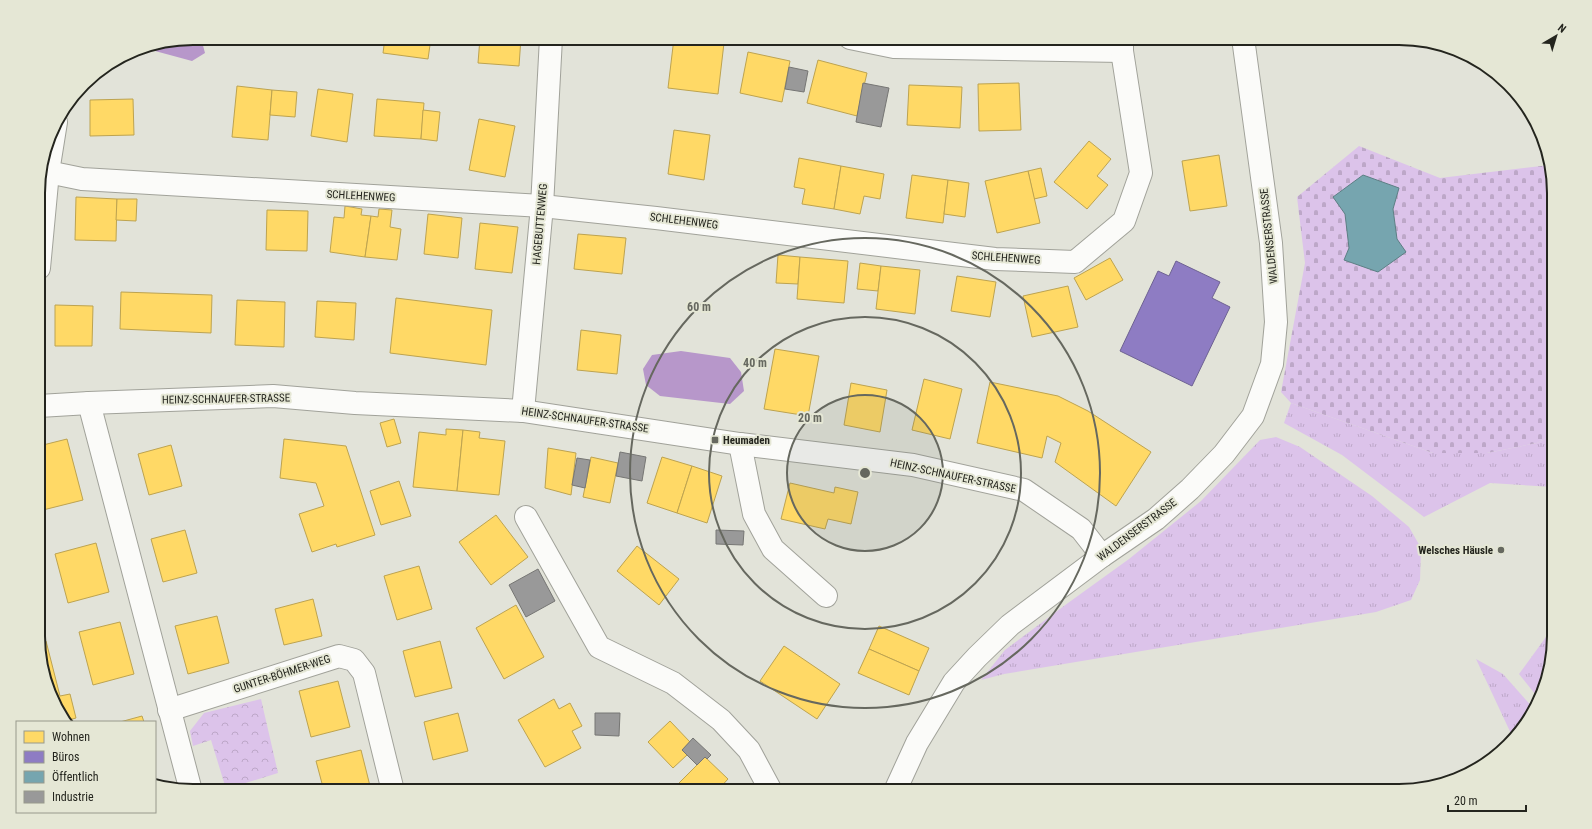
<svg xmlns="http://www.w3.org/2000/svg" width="1592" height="829" font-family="'Roboto Condensed',sans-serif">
  <defs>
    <pattern id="grass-tufts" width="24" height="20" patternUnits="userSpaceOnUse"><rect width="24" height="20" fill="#dcc3ea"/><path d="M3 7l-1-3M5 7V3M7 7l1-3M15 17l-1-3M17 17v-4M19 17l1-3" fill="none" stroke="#bda7c8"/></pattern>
    <pattern id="cemetery-stones" width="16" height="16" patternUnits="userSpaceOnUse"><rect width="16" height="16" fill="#dcc3ea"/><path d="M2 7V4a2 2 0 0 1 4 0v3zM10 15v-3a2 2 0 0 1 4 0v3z" fill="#bda7c8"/></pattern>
    <pattern id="park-crowns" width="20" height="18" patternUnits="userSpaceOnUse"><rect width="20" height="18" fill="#dcc3ea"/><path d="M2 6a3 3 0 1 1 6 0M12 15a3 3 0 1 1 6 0" fill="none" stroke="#bda7c8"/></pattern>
  </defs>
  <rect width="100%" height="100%" fill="#e2e3d9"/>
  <!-- grass -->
  <g fill="url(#grass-tufts)">
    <path d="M1291 403 1433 453H1487L1537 443 1553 435 1554 487 1490 483 1424 517 1342 455 1284 423Z"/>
    <path d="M1276 437 1300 447 1372 496 1409 527 1421 548 1420 580 1411 600 1376 612 1004 674 981 680 1005 650 1068 603 1129 559 1201 501 1260 440Z"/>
    <path d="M1554 626V636L1539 699 1519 674Z"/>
    <path d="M1476 659 1503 674 1535 710 1514 740Z"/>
  </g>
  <!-- cemetery -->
  <path fill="url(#cemetery-stones)" d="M1359 146 1440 178 1550 165 1553 173V435L1537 443 1487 453H1433L1291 403 1281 392 1305 263 1297 197Z"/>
  <!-- park -->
  <path fill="url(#park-crowns)" d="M261 699 278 773 226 789 211 740 193 746 190 731 204 713Z"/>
  <!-- water -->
  <g fill="#b797ca">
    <path d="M193 38H201L205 53 192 61 144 48Z"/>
    <path d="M681 351 730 358 741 372 744 391 730 404 660 396 646 385 643 369 652 355Z"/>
  </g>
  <!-- homes -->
  <g fill="#ffd966" stroke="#bda350">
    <path d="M337 38H358L357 43Z"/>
    <path d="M385 38H431L428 59 383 53Z"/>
    <path d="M480 38H521L519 66 478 63Z"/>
    <path d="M674 38 724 43 718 94 668 88Z"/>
    <path d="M748 52 790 61 782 102 740 93Z"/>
    <path d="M818 60 867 73 857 116 807 103Z"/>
    <path d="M1019 83 1021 130 979 131 978 84Z"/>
    <path d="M909 85 962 87 960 128 907 125Z"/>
    <path d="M237 86 272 90 268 140 232 137Z"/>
    <path d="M318 89 353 94 347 142 311 136Z"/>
    <path d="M272 90 297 92 295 117 270 115Z"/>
    <path d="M133 99 134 135 90 136V100Z"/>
    <path d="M377 99 424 103 421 139 374 136Z"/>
    <path d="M423 110 440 112 437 141 421 139Z"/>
    <path d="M479 119 515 126 505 177 469 170Z"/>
    <path d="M674 130 710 135 704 180 668 174Z"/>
    <path d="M1089 141 1111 159 1097 176 1108 185 1087 209 1054 182Z"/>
    <path d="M1219 155 1227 206 1190 211 1182 161Z"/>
    <path d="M799 158 841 166 834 209 802 204 805 189 794 187Z"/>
    <path d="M841 166 884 174 880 199 864 196 860 214 834 209Z"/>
    <path d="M1041 168 1047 196 1034 199 1028 171Z"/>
    <path d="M1028 171 1040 223 997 233 985 181Z"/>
    <path d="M912 175 948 180 943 223 906 218Z"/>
    <path d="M948 180 969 183 965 217 944 214Z"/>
    <path d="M76 197 117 199 116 241 75 240Z"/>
    <path d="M117 199H137L136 221 116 220Z"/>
    <path d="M345 206 362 209 361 215 371 216 365 257 330 252 334 217 344 218Z"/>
    <path d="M379 209 392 210 390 227 401 229 397 260 365 257 371 216 378 217Z"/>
    <path d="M267 210 308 211 307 251 266 250Z"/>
    <path d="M428 214 462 218 458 258 424 254Z"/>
    <path d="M480 223 518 227 512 273 475 269Z"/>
    <path d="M578 234 626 238 622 274 574 269Z"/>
    <path d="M778 255 800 257 798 284 776 283Z"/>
    <path d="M800 257 848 261 844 303 797 299Z"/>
    <path d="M1110 258 1123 280 1086 300 1074 278Z"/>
    <path d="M860 263 881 266 878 291 857 289Z"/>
    <path d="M881 266 920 270 915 314 876 309Z"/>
    <path d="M957 276 996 282 990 317 951 311Z"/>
    <path d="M1068 286 1078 327 1032 337 1023 296Z"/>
    <path d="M121 292 212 295 211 333 120 329Z"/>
    <path d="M396 298 492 310 486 365 390 353Z"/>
    <path d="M237 300 285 302 284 347 235 345Z"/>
    <path d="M317 301 356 303 354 340 315 337Z"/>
    <path d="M55 305 93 306 92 346H55Z"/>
    <path d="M581 330 621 335 617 374 577 370Z"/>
    <path d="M775 349 819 356 808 416 764 409Z"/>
    <path d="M924 379 962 389 950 439 912 430Z"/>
    <path d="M990 382 1058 396 1088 411 1151 452 1116 506 1055 462 1061 443 1047 436 1042 458 977 443Z"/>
    <path d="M851 383 887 390 880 432 844 425Z"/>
    <path d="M394 419 401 443 387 447 380 423Z"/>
    <path d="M446 429 463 430 457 491 413 487 419 432 446 435Z"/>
    <path d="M463 430 480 432 479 438 505 441 499 495 457 491Z"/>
    <path d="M67 439 83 500 39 511V446Z"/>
    <path d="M284 439 346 446 375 535 337 547 336 544 312 552 299 514 324 506 316 483 280 478Z"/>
    <path d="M171 445 182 486 149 495 138 454Z"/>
    <path d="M548 448 576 453 571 495 545 488Z"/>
    <path d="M591 457 618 463 610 503 583 497Z"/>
    <path d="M662 457 692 466 677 513 647 503Z"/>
    <path d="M692 466 722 476 707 523 677 513Z"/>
    <path d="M399 481 411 516 381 525 370 491Z"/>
    <path d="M790 483 834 493 835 487 858 492 851 524 828 519 825 529 781 519Z"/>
    <path d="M496 515 528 557 491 585 459 542Z"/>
    <path d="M185 530 197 573 163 582 151 539Z"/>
    <path d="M96 543 109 592 68 603 55 554Z"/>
    <path d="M637 546 679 579 659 605 617 571Z"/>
    <path d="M419 566 432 609 397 620 384 576Z"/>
    <path d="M313 599 322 636 284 645 275 609Z"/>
    <path d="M516 605 544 657 504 679 476 628Z"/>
    <path d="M217 616 229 663 188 674 175 626Z"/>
    <path d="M120 622 134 674 93 685 79 632Z"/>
    <path d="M879 626 929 648 919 671 869 649Z"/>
    <path d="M46 641 60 696 70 694 76 718 65 721 50 695 39 657V643Z"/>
    <path d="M440 641 452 688 415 697 403 651Z"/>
    <path d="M784 646 840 684 817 719 760 681Z"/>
    <path d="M869 649 919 671 909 695 858 673Z"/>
    <path d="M338 681 350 727 311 737 299 691Z"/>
    <path d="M554 699 559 709 570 703 582 726 572 731 581 748 545 767 518 720Z"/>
    <path d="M458 713 468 751 433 760 424 722Z"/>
    <path d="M142 716 144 722H120Z"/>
    <path d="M670 721 690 742 682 750 687 755 673 768 648 742Z"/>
    <path d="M361 750 370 786 351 791H324L316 761Z"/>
    <path d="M705 757 728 779 717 791H681L676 786Z"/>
    <path d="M610 785 615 791H604Z"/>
  </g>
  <!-- offices -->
  <path fill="#8e7cc3" stroke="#6e6292" d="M1176 261 1220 282 1212 298 1230 307 1192 386 1120 351 1158 271 1169 276Z"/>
  <!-- public -->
  <path fill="#76a5af" stroke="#5d7f84" d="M1363 175 1399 188 1393 209 1397 239 1406 252 1378 272 1344 260 1349 248 1345 214 1333 197Z"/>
  <!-- industry -->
  <g fill="#999" stroke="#767674">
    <path d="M789 67 808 71 804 92 785 89Z"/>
    <path d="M863 83 889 88 881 127 856 122Z"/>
    <path d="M620 452 646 457 642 481 616 476Z"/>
    <path d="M577 458 590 460 585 488 572 485Z"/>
    <path d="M716 530 744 531 743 545 716 544Z"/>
    <path d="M538 569 555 601 526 617 509 585Z"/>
    <path d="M595 713H620L619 736 595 735Z"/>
    <path d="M693 738 711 755 707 759 705 757 697 765 682 750Z"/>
  </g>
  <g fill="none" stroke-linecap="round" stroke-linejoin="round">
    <defs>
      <g id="minor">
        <path d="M850 38 894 47 1122 51"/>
        <path d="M42 169 48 172 82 179 542 206 656 218 995 259 1075 262 1124 221 1141 173 1122 51V38"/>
        <path d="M39 268 48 172 56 122"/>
        <path d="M89 403 191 791"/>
        <path d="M39 406 89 403 273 396 355 403 523 411 740 444 913 465 1024 490 1081 529 1102 556"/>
        <path d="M523 411 542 206 551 38"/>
        <path d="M740 444 754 514 773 549 826 596"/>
        <path d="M526 517 599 647 673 683 721 720 749 750 771 791"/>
        <path d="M169 710 339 656 354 660 364 673 393 791"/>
        <path d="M895 791 917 743 954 682 977 657 1010 625 1102 556 1156 519 1190 489 1224 454 1253 416 1272 364 1276 322 1271 243 1243 38"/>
      </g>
    </defs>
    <!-- minor casing -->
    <use href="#minor" stroke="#a1a29a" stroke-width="24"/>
    <!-- minor -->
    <use href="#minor" stroke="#fbfbf9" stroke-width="22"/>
  </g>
  <!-- distance rings -->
  <circle cx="865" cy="473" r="78" fill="#66685f" fill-opacity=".12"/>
  <g fill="none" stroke="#66685f" stroke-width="2">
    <circle cx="865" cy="473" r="78"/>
    <circle cx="865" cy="473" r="156"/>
    <circle cx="865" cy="473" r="235"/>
  </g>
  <!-- markers -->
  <g fill="#66685f" stroke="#e5e7d5" stroke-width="1.5">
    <rect x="711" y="436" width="8" height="8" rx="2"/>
    <circle cx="1501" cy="550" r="4"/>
  </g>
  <g text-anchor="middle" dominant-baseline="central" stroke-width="4" stroke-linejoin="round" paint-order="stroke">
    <!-- street labels -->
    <g font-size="11" fill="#24251e" stroke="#e5e7d5">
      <text transform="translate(361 196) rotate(3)">SCHLEHENWEG</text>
      <text transform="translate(684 221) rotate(7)">SCHLEHENWEG</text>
      <text transform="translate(540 224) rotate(-85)">HAGEBUTTENWEG</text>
      <text transform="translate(1269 236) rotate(-96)">WALDENSERSTRASSE</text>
      <text transform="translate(1006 258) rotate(4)">SCHLEHENWEG</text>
      <text transform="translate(226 399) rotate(-1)">HEINZ-SCHNAUFER-STRASSE</text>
      <text transform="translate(585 420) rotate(8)">HEINZ-SCHNAUFER-STRASSE</text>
      <text transform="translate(953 476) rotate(12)">HEINZ-SCHNAUFER-STRASSE</text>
      <text transform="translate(1137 530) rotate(-37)">WALDENSERSTRASSE</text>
      <text transform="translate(282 674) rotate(-18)">GUNTER-BÖHMER-WEG</text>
    </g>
    <!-- poi labels -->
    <g font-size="11" font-weight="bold" fill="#24251e" stroke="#e5e7d5" text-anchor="start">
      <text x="723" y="440">Heumaden</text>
      <text x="1493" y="550" text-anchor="end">Welsches Häusle</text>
    </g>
  </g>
  <!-- crop -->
  <path d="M0 0H1592V829H0ZM193 45H1399A148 148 0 0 1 1547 193V636A148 148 0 0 1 1399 784H193A148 148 0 0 1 45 636V193A148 148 0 0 1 193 45Z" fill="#e5e7d5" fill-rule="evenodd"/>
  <path fill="none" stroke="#24251e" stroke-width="2" d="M193 45H1399A148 148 0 0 1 1547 193V636A148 148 0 0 1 1399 784H193A148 148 0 0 1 45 636V193A148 148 0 0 1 193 45Z"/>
  <circle cx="865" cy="473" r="6" fill="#66685f" stroke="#e5e7d5" stroke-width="2"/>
  <g font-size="12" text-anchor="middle" font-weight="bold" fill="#66685f" stroke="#e5e7d5" stroke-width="4" stroke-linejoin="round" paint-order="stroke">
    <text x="699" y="311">60 m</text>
    <text x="755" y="367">40 m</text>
    <text x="810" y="422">20 m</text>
  </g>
  <!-- legend -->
  <rect x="16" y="721" width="140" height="92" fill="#e5e7d5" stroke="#98998c"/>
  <rect x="24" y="731" width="20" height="12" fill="#ffd966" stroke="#98998c"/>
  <text x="52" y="741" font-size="12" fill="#24251e">Wohnen</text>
  <rect x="24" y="751" width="20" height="12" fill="#8e7cc3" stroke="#98998c"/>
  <text x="52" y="761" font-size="12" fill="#24251e">Büros</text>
  <rect x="24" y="771" width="20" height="12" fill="#76a5af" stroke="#98998c"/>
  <text x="52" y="781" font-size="12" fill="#24251e">Öffentlich</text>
  <rect x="24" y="791" width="20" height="12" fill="#999999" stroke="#98998c"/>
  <text x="52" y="801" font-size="12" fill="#24251e">Industrie</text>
  <!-- north arrow -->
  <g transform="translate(1556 36) rotate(38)" stroke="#e5e7d5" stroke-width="3" paint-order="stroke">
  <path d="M0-3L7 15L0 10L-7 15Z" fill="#24251e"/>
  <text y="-6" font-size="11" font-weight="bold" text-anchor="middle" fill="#24251e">N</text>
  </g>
  <!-- scale -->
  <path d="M1448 805v6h78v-6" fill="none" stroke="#24251e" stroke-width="2"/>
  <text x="1454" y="805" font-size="12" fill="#24251e" stroke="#e5e7d5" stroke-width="3" paint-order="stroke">20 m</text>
</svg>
